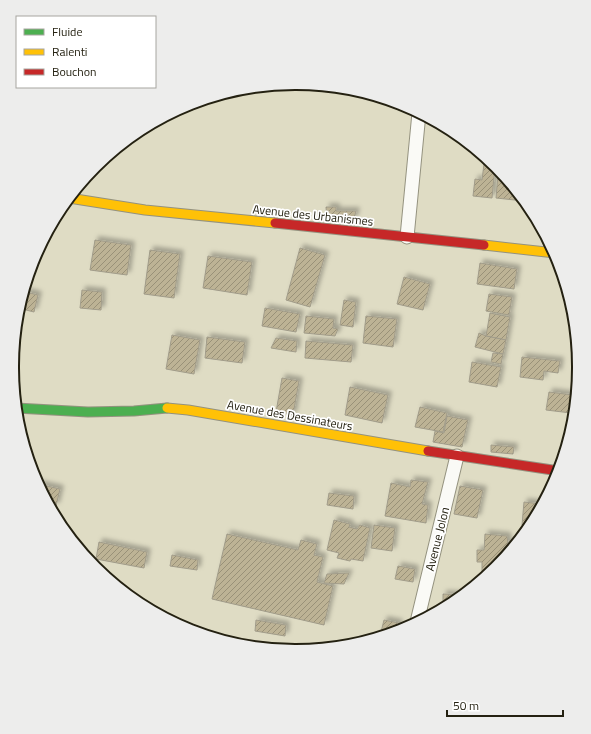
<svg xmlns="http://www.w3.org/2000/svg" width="591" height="734" font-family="'Titillium Web',sans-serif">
  <defs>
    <pattern id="building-hatch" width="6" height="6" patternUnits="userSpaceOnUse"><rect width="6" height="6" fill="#bdb395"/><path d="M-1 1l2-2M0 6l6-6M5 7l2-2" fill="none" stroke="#999178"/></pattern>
    <filter id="shadow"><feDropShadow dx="3.5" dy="-3.5" stdDeviation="2" flood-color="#0004"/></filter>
  </defs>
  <rect width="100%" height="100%" fill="#dfdcc4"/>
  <!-- building -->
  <g fill="url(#building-hatch)" stroke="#a19c8a" filter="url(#shadow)">
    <path d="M484 164 495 166 492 198 473 196 475 179 482 180Z"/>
    <path d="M498 174H503L524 201 496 198Z"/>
    <path d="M326 207H336V211H356L354 219 327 220Z"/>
    <path d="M95 240 131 245 127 275 90 270Z"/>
    <path d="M300 248 325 255 310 307 286 300Z"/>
    <path d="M150 250 180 254 174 298 144 294Z"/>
    <path d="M208 256 252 262 247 295 203 288Z"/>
    <path d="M480 263 517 269 514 289 477 284Z"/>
    <path d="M404 277 430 284 423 310 397 304Z"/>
    <path d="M82 290 102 292 101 310 80 308Z"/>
    <path d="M26 292 38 295 34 312 22 309Z"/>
    <path d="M489 294 512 297 509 315 486 311Z"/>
    <path d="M344 300 356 302 353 327 340 325Z"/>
    <path d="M265 308 300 314 296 332 262 326Z"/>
    <path d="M490 313 510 317 506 340 486 336Z"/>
    <path d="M306 316 334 319 333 328 338 329 335 336 304 333Z"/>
    <path d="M366 316 397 319 393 347 363 343Z"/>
    <path d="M479 333 486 336 506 340 503 354 475 347Z"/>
    <path d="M172 335 200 340 194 374 166 369Z"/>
    <path d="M207 337 245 342 242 363 205 358Z"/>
    <path d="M276 338 297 341 296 352 271 348Z"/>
    <path d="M306 341 353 345 351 362 305 358Z"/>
    <path d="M493 353 503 354 501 364 491 362Z"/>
    <path d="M522 357 560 361 558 373 544 371 543 380 520 377Z"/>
    <path d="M472 362 501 367 497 387 469 382Z"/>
    <path d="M282 378 299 381 293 415 276 412Z"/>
    <path d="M350 387 388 395 382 423 345 415Z"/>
    <path d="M549 392 573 395 571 413 546 410Z"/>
    <path d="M420 407 447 413 443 432 415 427Z"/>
    <path d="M447 416 468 420 462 447 433 442 435 431 444 433Z"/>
    <path d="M491 445 514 447 513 454 491 452Z"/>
    <path d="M411 480 428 482 422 504 428 505 426 523 385 516 391 483 410 487Z"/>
    <path d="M38 484 60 489 56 506 49 504Z"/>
    <path d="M460 486 483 490 477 518 454 514Z"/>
    <path d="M329 493 354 496 353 509 327 505Z"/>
    <path d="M524 502 541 504V505L530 526 522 525Z"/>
    <path d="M334 520 350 524 349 527 357 529 360 525 370 528 363 561 351 559 350 561 337 558 339 553 327 550Z"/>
    <path d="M374 525 395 528 392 551 371 548Z"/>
    <path d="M227 534 298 550 301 540 317 544 314 555 323 557 317 582 333 586 324 625 212 599Z"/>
    <path d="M485 534 507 536 508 544 514 545 496 568 482 579V562H477V550H484Z"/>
    <path d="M99 542 147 552 144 568 96 559Z"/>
    <path d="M172 555 198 560 197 570 170 566Z"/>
    <path d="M398 566 415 569 413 582 395 579Z"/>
    <path d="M349 573 344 584 324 583 327 574Z"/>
    <path d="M443 594 463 595 453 603 444 608H443Z"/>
    <path d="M256 620 286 625 285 636 255 631Z"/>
    <path d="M384 620 399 623 397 631 380 636Z"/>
  </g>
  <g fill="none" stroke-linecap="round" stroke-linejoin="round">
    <defs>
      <g id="street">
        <path d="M407 237 419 113"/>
        <path d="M417 622 457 456"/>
      </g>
      <path id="fast" d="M16 408 88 412 134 411 167 408"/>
      <g id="slow">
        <path d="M69 198 145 210 275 223"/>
        <path d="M484 245 555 253"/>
        <path d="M167 408 188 410 428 451"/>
      </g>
      <g id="jam">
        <path d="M275 223 484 245"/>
        <path d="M428 451 559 471"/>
      </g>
    </defs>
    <!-- street casing -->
    <use href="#street" stroke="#94927f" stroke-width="15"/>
    <!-- fast casing -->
    <use href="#fast" stroke="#94927f" stroke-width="11"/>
    <!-- slow casing -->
    <use href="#slow" stroke="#94927f" stroke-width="11"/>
    <!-- jam casing -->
    <use href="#jam" stroke="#94927f" stroke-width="11"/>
    <!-- street -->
    <use href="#street" stroke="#fafaf6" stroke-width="13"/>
    <!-- fast -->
    <use href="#fast" stroke="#4caf50" stroke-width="9"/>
    <!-- slow -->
    <use href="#slow" stroke="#ffc107" stroke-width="9"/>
    <!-- jam -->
    <use href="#jam" stroke="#c62828" stroke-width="9"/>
  </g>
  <g text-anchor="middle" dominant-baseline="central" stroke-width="3.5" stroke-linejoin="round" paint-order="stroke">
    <!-- street labels -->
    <g font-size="12" fill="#242111" stroke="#fff">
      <text transform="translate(313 215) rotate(6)">Avenue des Urbanismes</text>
      <text transform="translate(290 415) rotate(10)">Avenue des Dessinateurs</text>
      <text transform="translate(437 539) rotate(-76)">Avenue Jolon</text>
    </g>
  </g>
  <!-- crop -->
  <path d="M0 0H591V734H0ZM295 90H296A276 276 0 0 1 572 366V368A276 276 0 0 1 296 644H295A276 276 0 0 1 19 368V366A276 276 0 0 1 295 90Z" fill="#ededec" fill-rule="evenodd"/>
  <path fill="none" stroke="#242111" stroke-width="2" d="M295 90H296A276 276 0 0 1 572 366V368A276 276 0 0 1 296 644H295A276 276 0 0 1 19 368V366A276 276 0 0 1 295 90Z"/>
  <!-- legend -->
  <rect x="16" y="16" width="140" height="72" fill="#ffffff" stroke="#a7a6a0"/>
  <rect x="24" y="29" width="20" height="6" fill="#4caf50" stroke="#a7a6a0"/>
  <text x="52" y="36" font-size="12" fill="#242111">Fluide</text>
  <rect x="24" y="49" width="20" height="6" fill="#ffc107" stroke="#a7a6a0"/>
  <text x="52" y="56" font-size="12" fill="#242111">Ralenti</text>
  <rect x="24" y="69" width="20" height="6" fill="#c62828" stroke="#a7a6a0"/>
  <text x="52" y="76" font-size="12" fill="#242111">Bouchon</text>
  <!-- scale -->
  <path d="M447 710v6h116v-6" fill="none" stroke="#242111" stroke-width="2"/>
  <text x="453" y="710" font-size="12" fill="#242111" stroke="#ffffff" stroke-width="3" paint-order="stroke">50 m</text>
</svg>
